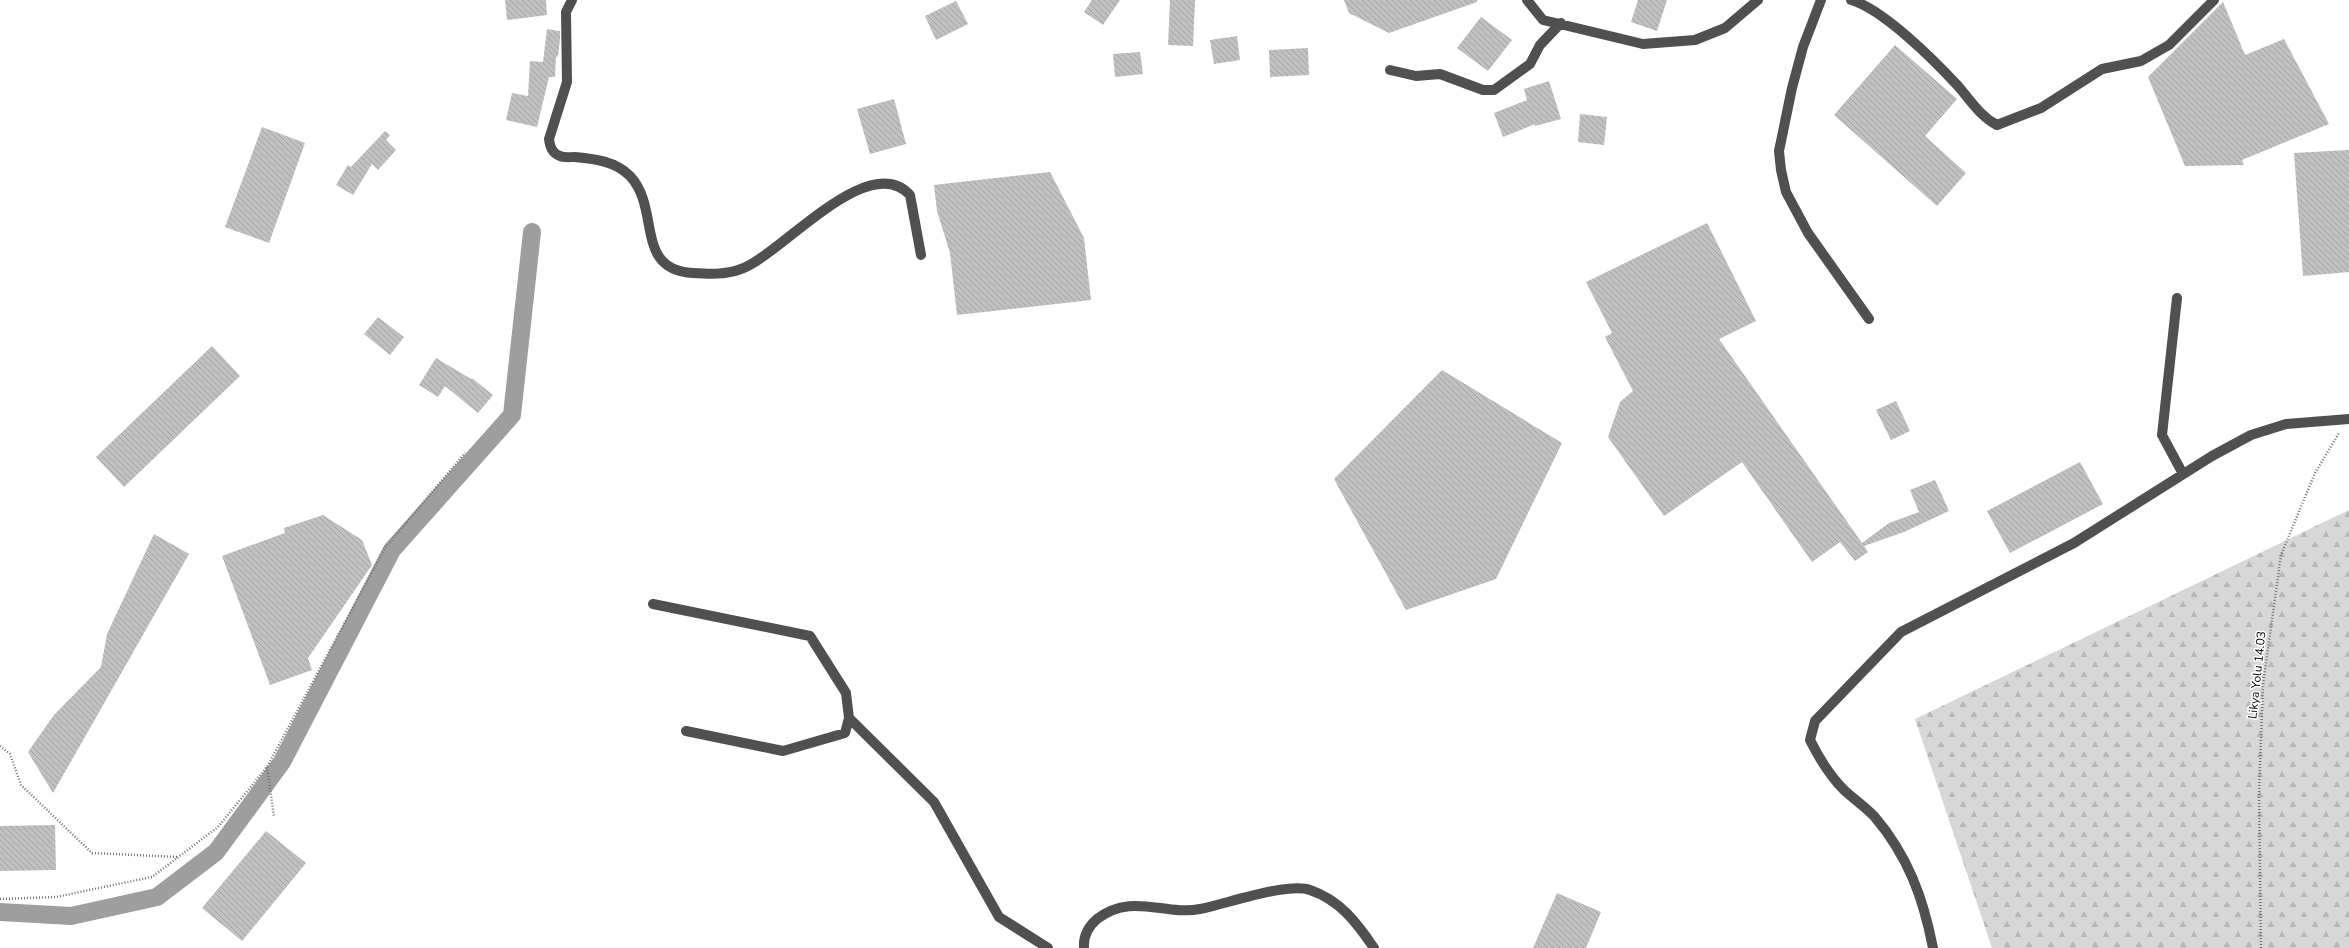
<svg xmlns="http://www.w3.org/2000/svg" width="2349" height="948" viewBox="0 0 2349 948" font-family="'Nunito Sans',sans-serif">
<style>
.forest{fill:url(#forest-firs)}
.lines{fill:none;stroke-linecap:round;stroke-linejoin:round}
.canal{stroke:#9e9e9e;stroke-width:18}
.building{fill:url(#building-back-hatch)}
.path{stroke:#727272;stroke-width:2.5;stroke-dasharray:1 2;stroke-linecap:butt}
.minor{stroke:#505050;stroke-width:10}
.labels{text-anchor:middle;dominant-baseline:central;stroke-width:3;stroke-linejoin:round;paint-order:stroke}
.street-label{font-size:12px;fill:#000;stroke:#fff}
</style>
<defs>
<pattern id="forest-firs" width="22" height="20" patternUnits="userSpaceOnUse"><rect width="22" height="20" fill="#d7d7d7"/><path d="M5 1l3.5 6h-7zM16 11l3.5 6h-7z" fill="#b7b7b7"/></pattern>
<pattern id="building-back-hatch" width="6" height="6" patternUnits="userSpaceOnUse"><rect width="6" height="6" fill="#c0c0c0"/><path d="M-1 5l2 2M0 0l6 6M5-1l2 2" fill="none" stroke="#a3a3a3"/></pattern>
</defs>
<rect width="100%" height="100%" fill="#fff"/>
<path class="forest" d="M2349,510V948H1992L1915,719Z"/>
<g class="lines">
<path class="canal" d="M0,912L71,916L157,897L216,852L282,762L392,550L512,415L532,232"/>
</g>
<path class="building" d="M505,0H546L547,15L507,20Z
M1092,0H1120L1103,25L1084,12Z
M1170,0H1195L1193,46L1168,45Z
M1344,0H1477V2L1389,33L1349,13Z
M1638,0H1667L1657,31L1631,22Z
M956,1L968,24L936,40L925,16Z
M2223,2L2245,55L2284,39L2329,124L2242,160L2244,165L2185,166L2148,77Z
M1481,17L1512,40L1488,71L1457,48Z
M547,29L560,31V39L558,57L556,56L555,77H549L537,127L506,120L512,93L528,96L530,61L543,62Z
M1237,36L1240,60L1214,64L1210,40Z
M1895,45L1957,99L1925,136L1966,173L1937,206L1834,115Z
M1308,48L1309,75L1270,77L1269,50Z
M1140,52L1143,74L1115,77L1113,54Z
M1549,81L1561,119L1535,126V124L1503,137L1494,113L1527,100L1524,89Z
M894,99L906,144L870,154L857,109Z
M1580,114L1607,117L1604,145L1578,142Z
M262,127L305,143L269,243L225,227Z
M385,131L390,135L386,140L396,150L378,170L372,164L353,195L336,185L348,165L351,167Z
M2349,150V272L2303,276L2294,153Z
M1050,172L1084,238L1091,300L957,315L950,253L937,211L934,185Z
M1707,223L1756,321L1719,339L1862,543L1889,523L1919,512L1910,490L1935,480L1949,511L1904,532L1864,546L1868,552L1855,561L1840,542L1812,562L1742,462L1664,516L1608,437L1620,402L1633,391L1605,337L1612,333L1586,282Z
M378,317L404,337L390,355L364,334Z
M212,346L240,376L124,487L96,457Z
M436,358L471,379L472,378L493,395L478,413L445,386L438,397L419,385Z
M1442,370L1562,443L1496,579L1406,610L1334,479Z
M1896,401L1910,431L1891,440L1876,410Z
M2080,462L2103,504L2010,553L1987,511Z
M323,515L362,540L372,565L308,658L312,670L270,685L222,556L285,533L284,528Z
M154,534L189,554L53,793L28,752L54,715L101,667L107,634Z
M55,825L56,870L0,871V826Z
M266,831L306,863L242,941L202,908Z
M1557,893L1601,912L1586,948H1533Z"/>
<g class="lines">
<path class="path" d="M0,746L10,754L21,785L92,853L178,857
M267,767L274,817
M0,899L56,897L152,877L218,827L267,767L385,548L465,453
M2261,948L2259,793L2263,685L2281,555L2315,473L2339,433"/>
<path class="minor" d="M572,0L566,12L567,82L549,139C550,147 552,153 560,156C564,158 570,157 575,157C595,159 615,161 630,176C661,209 634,270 693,273C709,274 725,275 741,269C781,255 868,149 910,195L921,255
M1527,0L1543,20L1643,44L1695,40L1725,28L1758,0
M1821,0L1803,47L1792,88L1779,151L1781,170L1786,192L1808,233L1869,319
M1851,0C1883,9 1935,61 1958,86C1971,101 1980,116 1997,125L2041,108L2102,69L2141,61L2169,45L2214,0
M1390,70L1416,76L1440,74L1483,90H1494L1530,64L1540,45L1561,23
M2177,298L2162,435L2183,474
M653,604L810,636L846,693L849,718L845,733L783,751L686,731
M849,718L934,802L999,917L1048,948
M1084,948C1083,936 1089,926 1097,919C1132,892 1164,916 1200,909C1226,904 1287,882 1310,890C1340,900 1357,923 1374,948
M1933,948C1923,897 1908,856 1874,816C1865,807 1854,799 1844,790C1830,776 1819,758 1810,740L1815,721L1901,632L2074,543L2212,456L2251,435L2286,424L2349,419"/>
</g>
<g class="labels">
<g class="street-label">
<text transform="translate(2257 675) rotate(-84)">Likya Yolu 14.03</text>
</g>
</g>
</svg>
